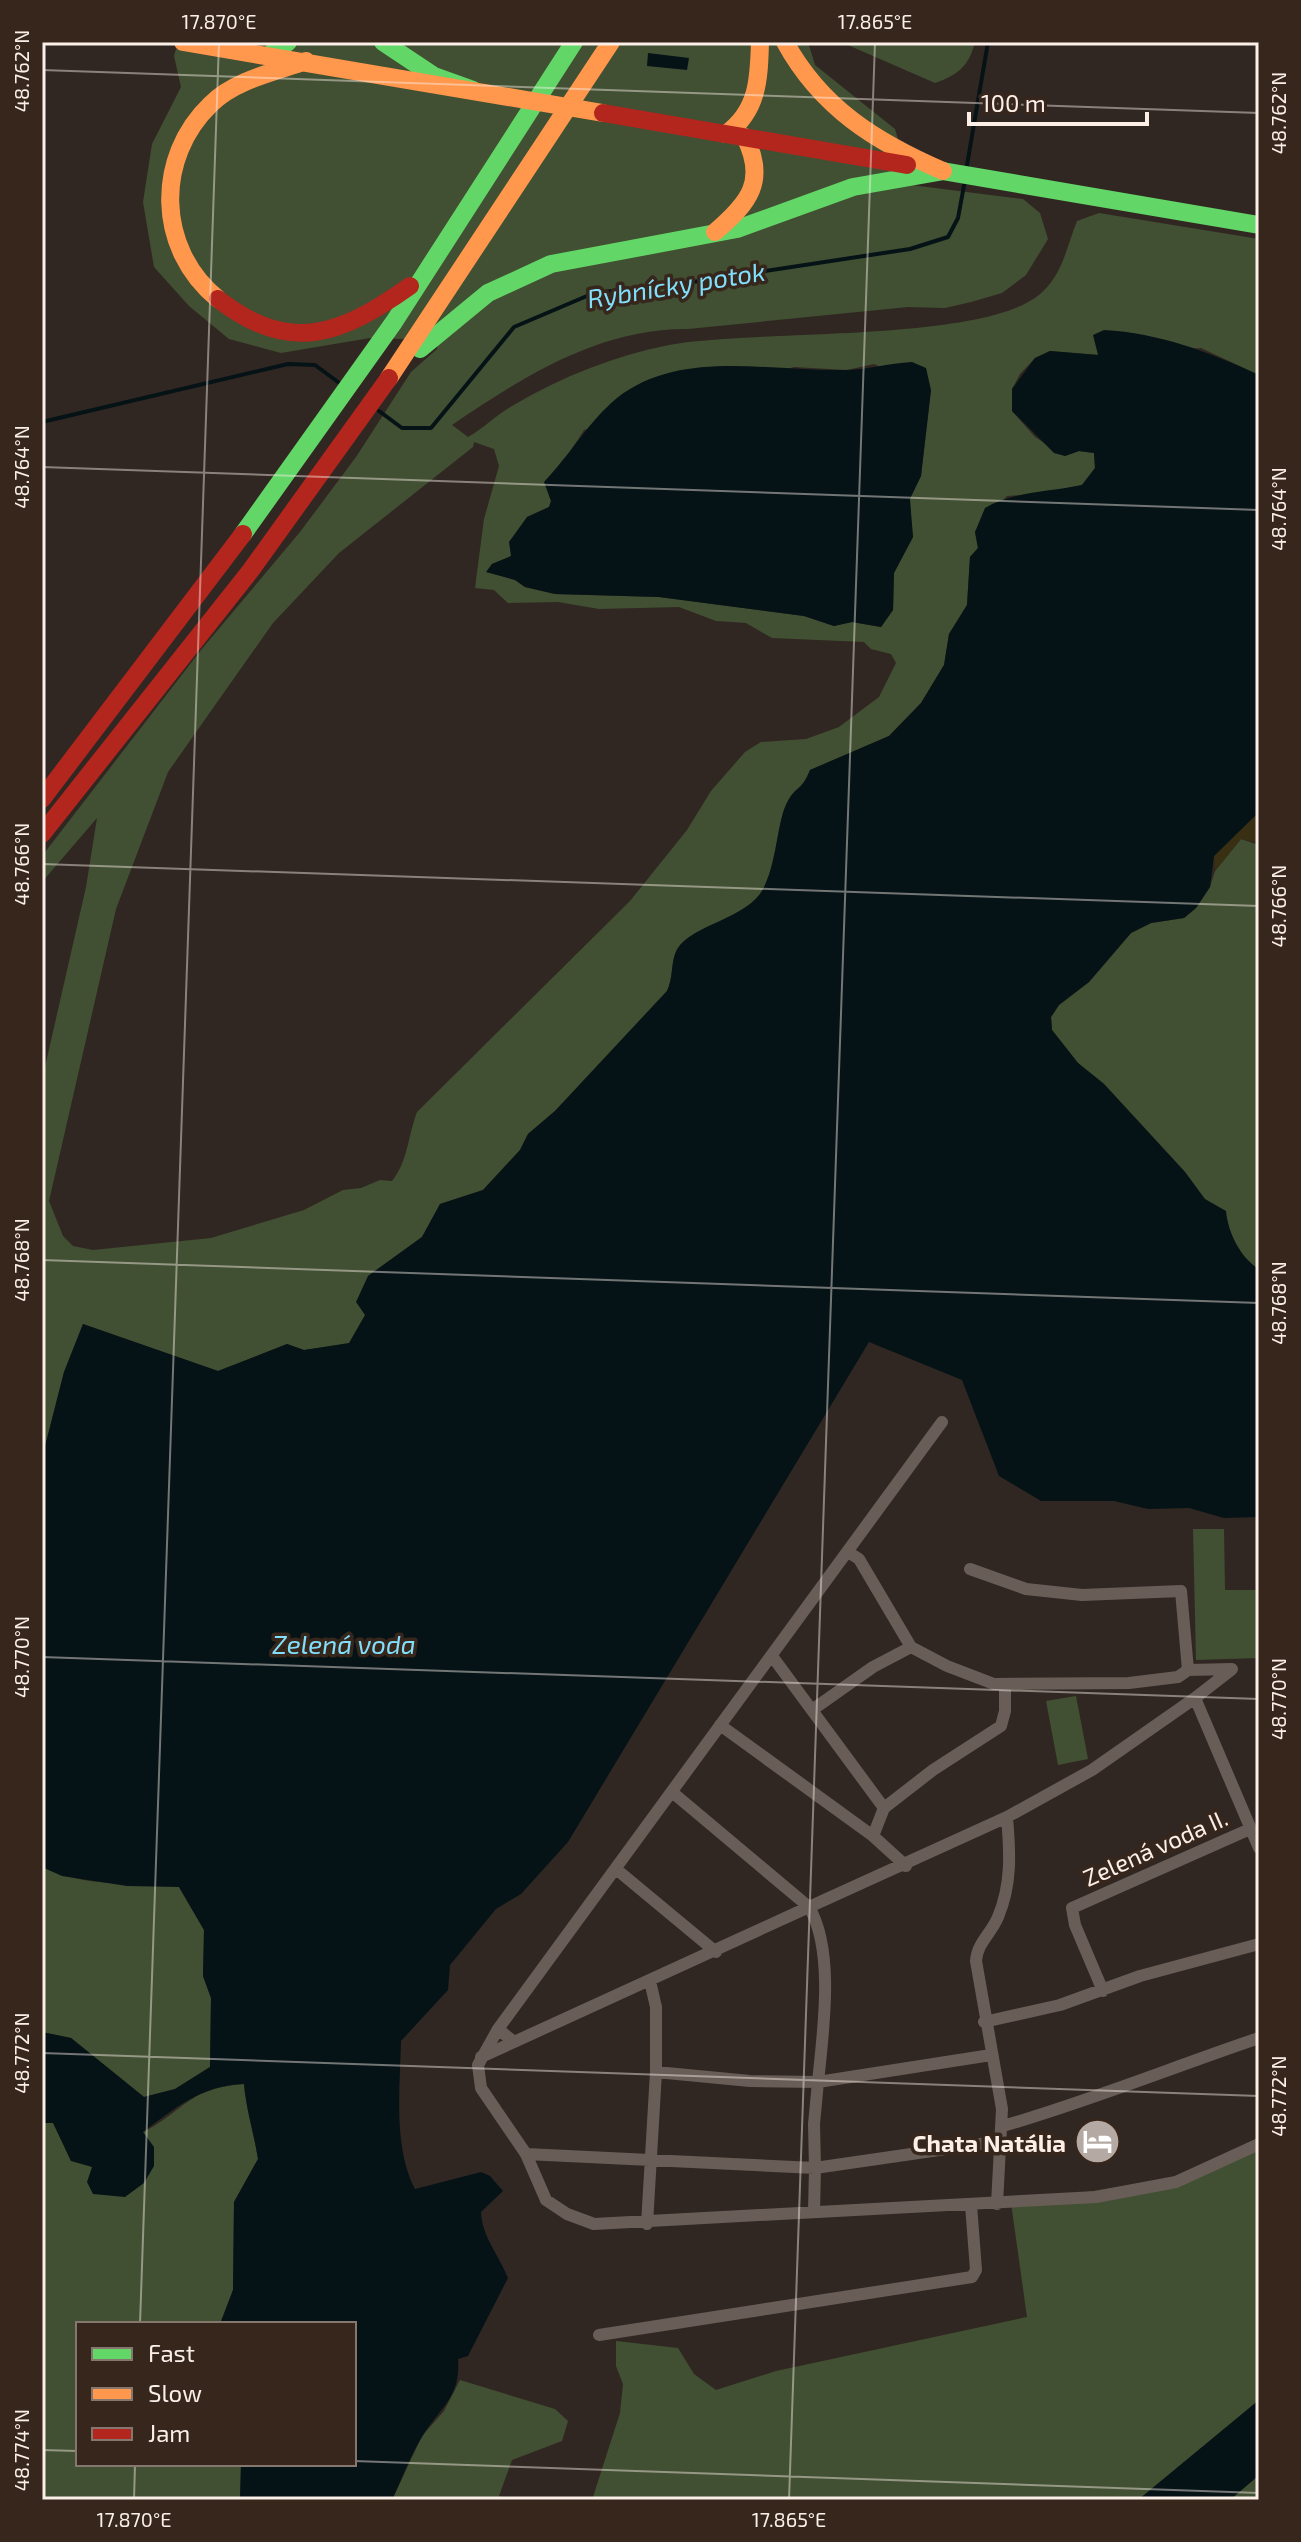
<svg xmlns="http://www.w3.org/2000/svg" width="1301" height="2542" viewBox="0 0 1301 2542" font-family="'Exo 2',sans-serif">
<style>
.green{fill:#415032;fill-rule:evenodd}
.sand{fill:#393013}
.water{fill:#051317}
.lines{fill:none;stroke-linecap:round;stroke-linejoin:round}
.stream{stroke:#051317;stroke-width:4}
.street{stroke:#695d57;stroke-width:12}
.fast{stroke:#63d668;stroke-width:18}
.slow{stroke:#ff974d;stroke-width:18}
.jam{stroke:#b3261e;stroke-width:18}
.ticks{fill:none;stroke:#fbefe8;stroke-width:2;stroke-opacity:0.45}
.labels{text-anchor:middle;dominant-baseline:central;stroke-width:7;stroke-linejoin:round;paint-order:stroke}
.street-label{font-size:24px;fill:#fbefe8;stroke:#37261c}
.poi-label{font-size:24px;font-weight:bold;fill:#fbefe8;stroke:#37261c;text-anchor:end}
.water-label{font-size:26px;font-style:italic;fill:#81dffb;stroke:#37261c}
.neatline{fill:none;stroke:#fbefe8;stroke-width:3}
.ticks-label{font-size:20px;text-anchor:middle;fill:#fbefe8}
</style>
<rect width="100%" height="100%" fill="#312722"/>
<path class="green" d="M178,42H808L815,65L895,129L911,185L1023,199L1040,213L1048,239L1026,275L1002,293L971,302L945,308L908,307L688,329C599,328 523,377 452,425L468,437C484,428 496,415 512,406C561,377 614,356 669,345C756,329 979,343 1039,295C1063,275 1066,248 1077,221L1099,213L1259,239V375L1201,348L1099,355L1050,351L1035,358L1020,374L1012,389V411L1035,437L1065,456L1079,451L1094,453L1095,468L1082,485L1041,494L1007,496L975,532L978,548L970,557L967,605L949,634L944,665L921,703L889,736L810,770C802,790 797,786 789,799C776,819 778,868 760,894C740,921 684,927 675,954C671,966 673,978 667,991L555,1111L528,1134L520,1150L483,1190L440,1204L422,1237L368,1276L366,1315L349,1344L304,1350L287,1344L218,1371L83,1324L64,1372L42,1458V1080L86,887L97,818L42,882V856L201,650L300,532L356,457L411,372L437,349L438,340L370,338L281,353L229,339L189,306L154,267L143,202L152,144L181,87L174,56ZM874,364L931,390L921,476L909,499L913,537L894,573L893,610L881,627L852,622L834,626L804,616L659,597L555,594L525,587L515,580L487,572L492,564L512,556L527,517L549,507L551,501L545,482L565,460L584,430L794,367L847,370ZM474,442L494,449L499,466L484,519L475,588L494,590L508,603L558,602L599,609L679,607L716,621L746,623L772,638L864,642L871,649L891,654L896,663L879,697L839,727L806,739L761,742L745,752L711,791L687,830L630,901L417,1112C408,1136 408,1161 392,1181L380,1180L361,1188L343,1190L304,1210L211,1238L93,1250L73,1246L63,1236L49,1201L116,909L168,772L273,623L339,553L473,447Z
M841,42H975C969,66 958,75 935,83Z
M1241,839L1259,845V1269C1240,1258 1228,1232 1225,1211L1205,1200L1185,1172L1104,1084L1078,1063L1052,1030L1051,1017L1059,1005L1089,982L1131,933L1151,923L1184,918L1196,908L1210,887L1215,871Z
M1193,1529H1224L1225,1590H1259V1658L1196,1660Z
M1076,1696L1088,1759L1058,1765L1046,1701Z
M42,1867C90,1889 130,1881 179,1887L204,1930L203,1976L211,1998L210,2067L175,2089L144,2097L71,2038L42,2032Z
M244,2084C246,2109 254,2133 258,2159L234,2202L233,2290L220,2324H78V2464H241L240,2500H42V2123L53,2122L71,2161C94,2152 118,2144 140,2134C184,2112 187,2088 244,2084Z
M1259,2139V2400L1138,2500H592L620,2413L623,2384L616,2366V2341L678,2348L694,2374L716,2390L776,2371L1027,2317L1010,2196L1074,2194L1178,2177Z
M460,2380L555,2409L568,2421L562,2441L512,2460L499,2496L507,2500H392L422,2436L444,2411Z
M1259,2475V2500H1230Z"/>
<path class="sand" d="M1259,812V843L1241,839L1215,871L1214,856Z"/>
<path class="water" d="M648,53L689,58L687,70L647,66Z
M1104,330C1159,333 1209,352 1259,375V812L1214,856L1210,887L1196,908L1184,918L1151,923L1131,933L1089,982L1059,1005L1051,1017L1052,1030L1078,1063L1104,1084L1185,1172L1205,1199L1226,1211C1228,1232 1240,1258 1259,1269V1517L1224,1518L1189,1508L1148,1509L1114,1501H1041L999,1476L962,1380L869,1342L568,1842L521,1894L496,1909L450,1965L448,1990L401,2041C400,2088 393,2147 415,2189L481,2172L490,2176L503,2191L481,2212C482,2237 498,2253 508,2278L468,2356L458,2359C461,2398 440,2407 422,2437C410,2456 402,2479 392,2500H240L241,2464H354V2324H220L233,2290L234,2202L258,2159C254,2133 246,2109 244,2084C200,2086 177,2107 143,2132L154,2147V2166L144,2183L125,2197L93,2194L87,2182L92,2167L71,2161L53,2123H42V2032L71,2038L144,2097L175,2089L210,2067L211,1998L203,1976L204,1930L179,1887L127,1886L62,1876L42,1867V1458L64,1372L83,1324L218,1371L287,1344L304,1350L349,1343L365,1315L356,1302L368,1276L422,1237L440,1204L483,1190L520,1150L528,1134L555,1111L667,991C673,978 671,966 675,954C684,927 740,921 760,894C778,868 776,819 789,799C797,786 802,790 810,770L889,736L921,703L944,665L949,634L967,605L970,557L978,548L975,532L985,508C1014,491 1049,492 1082,485L1095,468L1094,453L1079,451L1065,456L1054,453L1012,411V389L1035,358L1050,351L1098,355L1093,335Z
M912,362L926,368L931,390L921,476L910,499L913,537L894,573L893,610L881,627L852,622L834,626L804,616L659,597L555,594L525,587L515,580L486,572L492,564L511,556L509,542L527,517L549,507L551,501L544,482C570,455 588,422 617,398C680,348 771,372 845,370C865,370 889,363 912,362Z
M1259,2400V2475L1230,2500H1138Z"/>
<g class="lines">
<path class="stream" d="M966,171L988,42
M379,411L402,428H431L514,327L594,293L686,283L910,249L948,237L958,218L965,180
M42,422L288,364L315,365L342,385"/>
<path class="street" d="M942,1422L498,2029L478,2065L481,2088L526,2154L546,2200L567,2214L594,2224L1096,2197L1176,2182L1259,2144
M848,1552L859,1559L911,1647L947,1666L994,1684L1129,1683L1178,1677L1188,1670L1232,1669
M970,1569L1026,1589L1082,1595L1181,1591L1188,1670
M772,1656L884,1808L873,1836
M1231,1670L1195,1698L1259,1848
M812,1710L873,1667L911,1647
M720,1725L873,1836L906,1866
M672,1792L809,1907L1007,1817L1092,1770L1195,1698
M884,1808L933,1770L1001,1726L1005,1711V1686
M616,1869L716,1952
M1103,1991L1075,1925L1072,1908L1250,1829
M984,2022L1060,2005L1140,1976L1259,1944
M498,2029L514,2042L809,1907C835,1951 823,2032 818,2082L750,2081L656,2072V2007L650,1981
M991,2055L818,2082L814,2124L815,2168L1001,2141
M481,2057L514,2042
M1003,2126C1090,2101 1173,2067 1259,2038
M526,2154L815,2168L814,2212
M997,2204L1002,2109L976,1961C977,1943 991,1934 998,1917C1012,1884 1010,1852 1007,1817
M647,2224L656,2072
M599,2335L972,2277L976,2270L971,2205"/>
<path class="fast" d="M383,42L434,76L473,90
M269,55L288,42
M907,165L1259,225
M420,349L488,293L551,264L737,229L853,187L944,171
M243,534L394,322L574,42"/>
<path class="slow" d="M183,42L603,113
M785,42C821,108 876,142 943,171
M726,134C758,111 759,79 760,42
M715,232C749,203 767,181 745,137
M218,299C156,249 155,157 211,104C235,80 275,72 306,61
M389,378L611,42"/>
<path class="jam" d="M603,113L907,165
M218,299C291,356 342,334 410,286
M42,799L243,534
M42,834L251,570L389,378"/>
</g>
<path class="ticks" d="M42,70L1259,113M42,467L1259,510M42,864L1259,906M42,1260L1259,1303M42,1657L1259,1699M42,2053L1259,2096M140,2324L219,42M42,2450L78,2451M354,2461L1259,2493M134,2500L135,2464M789,2500L875,42"/>
<defs>
<symbol id="hotel-disc" viewBox="-11 -11 22 22"><circle r="9.5" fill="#b4a9a3" stroke="#37261c"/><path d="M-6-4.5h1.5V1H6V5H4.5V3h-9V5H-6ZM-4 0a1.8 1.8 0 1 1 3.6 0ZM.5 0V-2.5h3Q6-2.5 6 0Z" fill="#fff"/></symbol>
</defs>
<g fill-rule="evenodd">
<use href="#hotel-disc" x="1072" y="2116" width="51" height="51"/>
</g>
<g class="labels">
<g class="street-label">
<text transform="translate(1155 1847) rotate(-24)">Zelená voda II.</text>
</g>
<g class="poi-label">
<text x="1066" y="2142">Chata Natália</text>
</g>
<g class="water-label">
<text transform="translate(676 284) rotate(-9)">Rybnícky potok</text>
<text x="344" y="1643">Zelená voda</text>
</g>
</g>
<rect width="1301" height="2542" fill="none" stroke="#37261c" stroke-width="88"/>
<rect x="76" y="2322" width="280" height="144" fill="#37261c" stroke="#85766e" stroke-width="2"/>
<rect x="92" y="2348" width="40" height="12" fill="#63d668" stroke="#85766e" stroke-width="2"/>
<text x="148" y="2362" font-size="24" fill="#fbefe8">Fast</text>
<rect x="92" y="2388" width="40" height="12" fill="#ff974d" stroke="#85766e" stroke-width="2"/>
<text x="148" y="2402" font-size="24" fill="#fbefe8">Slow</text>
<rect x="92" y="2428" width="40" height="12" fill="#b3261e" stroke="#85766e" stroke-width="2"/>
<text x="148" y="2442" font-size="24" fill="#fbefe8">Jam</text>
<path d="M969 112v12h178v-12" fill="none" stroke="#fbefe8" stroke-width="4"/>
<text x="981" y="112" font-size="24" fill="#fbefe8" stroke="#37261c" stroke-width="6" paint-order="stroke">100 m</text>
<rect x="44" y="44" width="1213" height="2454" class="neatline"/>
<g class="ticks-label">
<text x="219" y="29">17.870°E</text>
<text x="875" y="29">17.865°E</text>
<text transform="translate(22 71) rotate(-90)" y="7">48.762°N</text>
<text transform="translate(1279 113) rotate(-90)" y="7">48.762°N</text>
<text transform="translate(22 467) rotate(-90)" y="7">48.764°N</text>
<text transform="translate(1279 509) rotate(-90)" y="7">48.764°N</text>
<text transform="translate(22 864) rotate(-90)" y="7">48.766°N</text>
<text transform="translate(1279 906) rotate(-90)" y="7">48.766°N</text>
<text transform="translate(22 1260) rotate(-90)" y="7">48.768°N</text>
<text transform="translate(1279 1303) rotate(-90)" y="7">48.768°N</text>
<text transform="translate(22 1657) rotate(-90)" y="7">48.770°N</text>
<text transform="translate(1279 1699) rotate(-90)" y="7">48.770°N</text>
<text transform="translate(22 2053) rotate(-90)" y="7">48.772°N</text>
<text transform="translate(1279 2096) rotate(-90)" y="7">48.772°N</text>
<text transform="translate(22 2450) rotate(-90)" y="7">48.774°N</text>
<text x="134" y="2527">17.870°E</text>
<text x="789" y="2527">17.865°E</text>
</g>
</svg>
